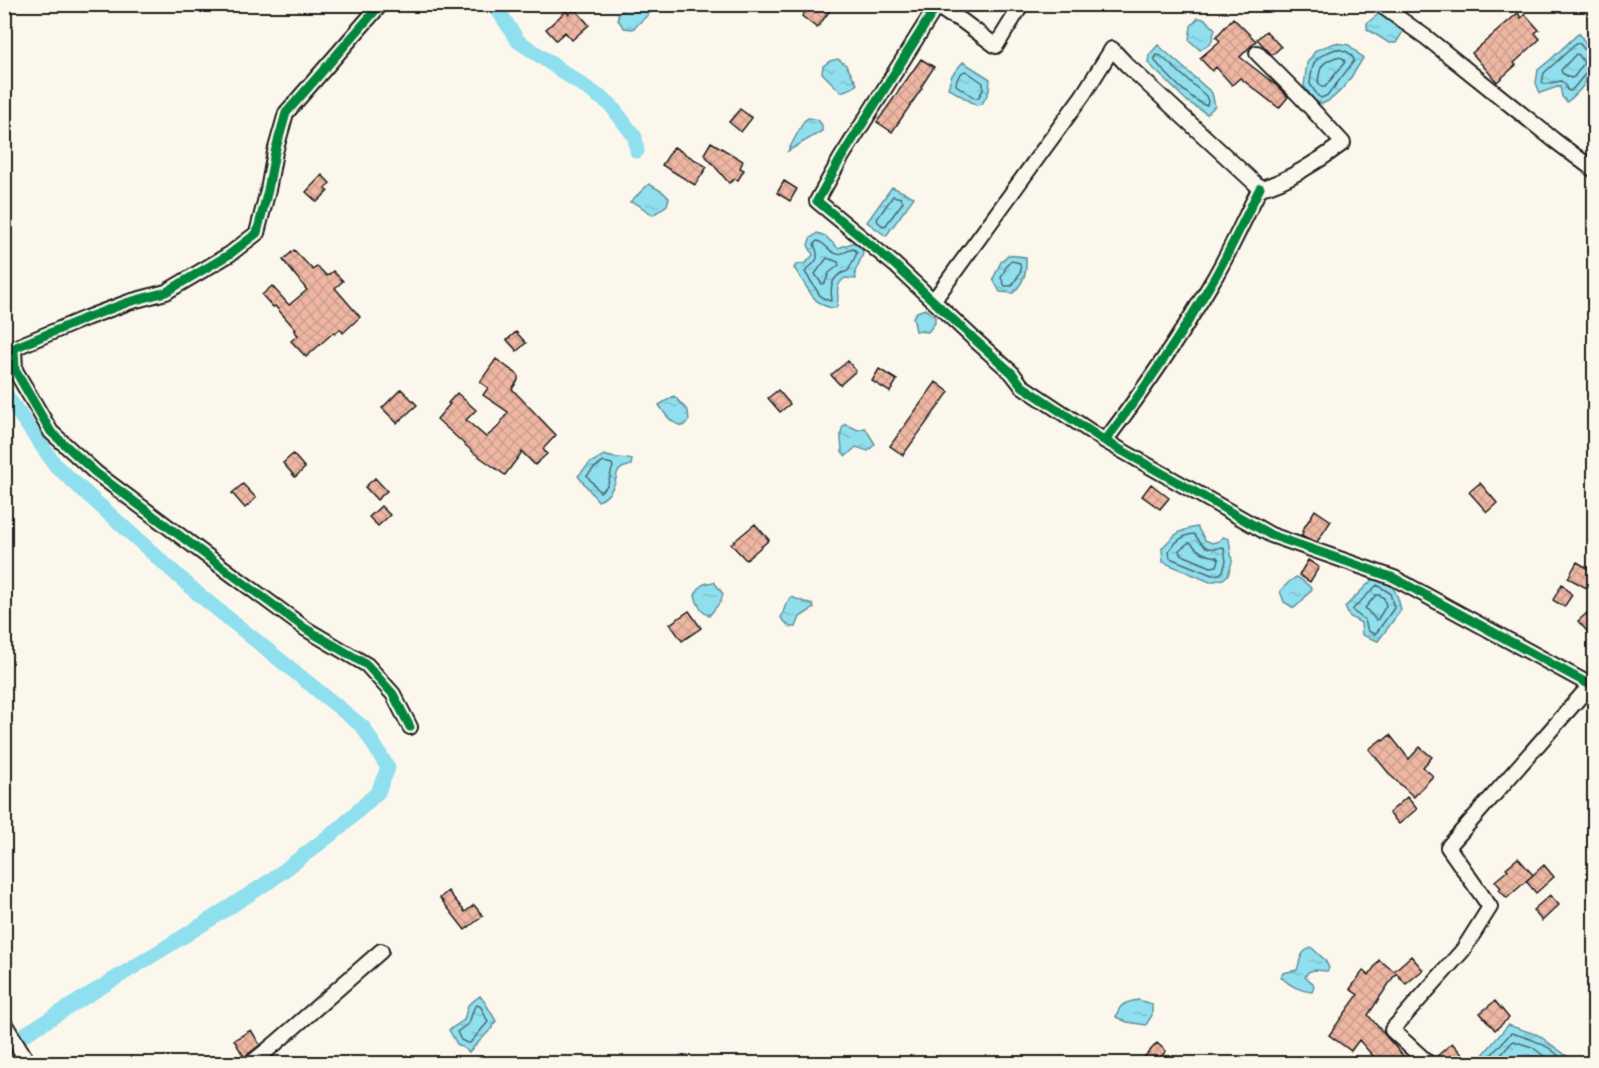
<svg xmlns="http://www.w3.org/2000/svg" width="1599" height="1068" viewBox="0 0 1599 1068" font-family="Pangolin,sans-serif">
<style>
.water{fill:url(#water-ripples);stroke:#62919a;stroke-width:1.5}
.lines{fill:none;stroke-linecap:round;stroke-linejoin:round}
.shore{stroke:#4a6a70;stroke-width:1.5}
.canal{stroke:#90dfee;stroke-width:15}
.building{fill:url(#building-cross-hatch);stroke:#1c1c1c;stroke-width:1.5}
.street-casing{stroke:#1c1c1c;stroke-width:18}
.street{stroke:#fbf7ec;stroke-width:14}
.cycleway-casing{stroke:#fbf7ec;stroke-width:13}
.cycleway{stroke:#00873e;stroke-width:9}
</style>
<defs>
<pattern id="water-ripples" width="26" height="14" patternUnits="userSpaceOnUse" patternTransform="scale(1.5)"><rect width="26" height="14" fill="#90dfee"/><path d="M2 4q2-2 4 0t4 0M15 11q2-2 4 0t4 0" fill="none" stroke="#7cbfcc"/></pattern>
<pattern id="building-cross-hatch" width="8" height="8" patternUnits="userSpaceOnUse" patternTransform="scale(1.5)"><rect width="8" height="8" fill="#eeb7a3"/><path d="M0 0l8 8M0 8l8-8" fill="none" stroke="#cc9d8c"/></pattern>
</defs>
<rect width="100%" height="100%" fill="#fbf7ec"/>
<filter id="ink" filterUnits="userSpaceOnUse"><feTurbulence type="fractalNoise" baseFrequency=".0167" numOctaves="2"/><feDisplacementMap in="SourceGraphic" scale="12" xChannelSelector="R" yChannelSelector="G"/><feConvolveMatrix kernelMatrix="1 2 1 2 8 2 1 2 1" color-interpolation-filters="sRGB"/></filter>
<g filter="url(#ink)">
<path class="water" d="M631,4H656V5L654,9L633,29L624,28L618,20V14Z
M1381,10L1404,30L1396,43H1389L1367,29V23L1376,16Z
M1198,18L1205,19L1215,29L1211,43L1200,50L1189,40L1191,26Z
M1579,33C1599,61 1594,80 1567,102L1562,97L1560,86L1540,93L1536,83L1538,70L1550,60Z
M1335,43L1349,45L1363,58C1353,75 1340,97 1322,104L1314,101L1304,86L1307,63L1316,50Z
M1158,45L1212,93L1215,106L1207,114L1188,102L1148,63L1149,55Z
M838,59L846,65L857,84L852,88L841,92L822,73L823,66L830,61Z
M963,62L990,79L989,91L982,104L976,105L948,88L952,75Z
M808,118L818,120L822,125V131L788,151L804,121Z
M649,184L663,192L669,198L667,205L653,215L637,204L630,202Z
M892,187L914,197L886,236L867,222Z
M817,233L825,236L838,248L855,242L861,247L863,254L855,272L856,279L845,278C831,288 842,296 836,308C812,308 807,284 794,268L796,265L806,263L813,255L808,245L810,239Z
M1008,255L1026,257C1027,273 1024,282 1013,293L1000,292L993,279L1001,262Z
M925,309L935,317V323L928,332L916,331L913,317L917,312Z
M674,396L688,411L689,420L683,426C671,424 665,414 659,405Z
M845,424L858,430L865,428L875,444L868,451L856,447L846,456L842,452C842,441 838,432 845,424Z
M604,455C613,459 622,457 632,460L631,465L622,468L617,473C616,484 609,498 598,501L578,476L590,463Z
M1197,527L1205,540L1212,543L1219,541L1223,537L1229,539L1232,562L1228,575L1223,579L1210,582L1163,562L1162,548C1175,534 1179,530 1197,527Z
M1296,577C1302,579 1307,584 1312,589L1301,602L1294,608L1284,602L1280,591L1289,582Z
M1373,579C1392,577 1398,595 1401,610L1378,641L1362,635L1361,623L1349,616L1345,607Z
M714,582L723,594L721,601L709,616C701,612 697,604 695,595C701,584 702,584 714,582Z
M791,597L813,605L814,608L800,617L796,627H790L781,618L786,604Z
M1312,948L1325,960L1329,968L1327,971L1314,970L1308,972L1305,977L1313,983L1314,987L1312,992C1299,991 1290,986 1281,977L1283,973L1297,970C1301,960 1299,951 1312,948Z
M480,996L486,1004L496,1021L492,1028L469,1052L457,1044L449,1030L464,1020L468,1005Z
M1138,1000L1152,1004V1015L1146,1025L1127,1022L1116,1017C1120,1003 1124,1003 1138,1000Z
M1508,1025L1538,1035L1571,1059L1568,1064L1476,1063Z"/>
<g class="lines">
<path class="shore" d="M1336,49C1344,50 1352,52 1354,61L1328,95L1321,98L1318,96L1310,84C1312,61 1314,57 1336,49Z
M1576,54L1579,55L1584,63L1574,77L1571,78L1562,73L1561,70Z
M1157,55L1161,56L1206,96L1208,102L1207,105H1204C1185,94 1170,78 1155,61V58Z
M1594,56L1589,55L1580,44L1577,43L1544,73L1542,82L1545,84L1561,81L1565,84L1567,90L1570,91C1579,85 1584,70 1594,69
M1336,57L1343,58L1345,62L1325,87H1322L1318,82C1320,66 1321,63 1336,57Z
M966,71L983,83V90L978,98H975L956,85C956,79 960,72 966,71Z
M893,196L901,198L903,202L886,225L883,226L878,222L877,219Z
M817,241C825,242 830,254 838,254C842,254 849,250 853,249L855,250L857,253L848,271C834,274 829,285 832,299L830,301L821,297L805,272C814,261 822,262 814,244Z
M827,258L838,262L839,265L829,273L825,283L822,284L815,274Z
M1011,261L1020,263L1021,271L1012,286H1005L1001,278L1007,265Z
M604,462L612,464L613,467C608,477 612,485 600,492L587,476L594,468Z
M1194,534C1203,545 1206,552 1222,547L1224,548L1226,561L1223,571L1220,574L1212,575L1170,558L1169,551C1175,542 1183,535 1194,534Z
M1188,543H1191C1198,552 1206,556 1217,557L1219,560L1217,566L1211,567L1180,554L1179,550Z
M1377,585L1390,593L1394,608L1377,632L1375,634L1368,631L1365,620L1354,612L1353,609Z
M1376,595H1379L1384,598L1386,606L1378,619L1376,620L1365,608Z
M477,1005L481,1007L488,1022L470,1043H467L461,1040L457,1032L469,1023L474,1008Z
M1483,1064L1511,1033C1527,1037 1557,1047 1564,1064
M1493,1064L1513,1041L1532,1047L1555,1064"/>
<path class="canal" d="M494,4L518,41L610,104L635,137L637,151
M4,392L56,466L197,593L363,727L388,768L378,792L341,827L270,881L189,933L4,1047"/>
</g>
<path class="building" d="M811,4H825L831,9L817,28L802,16Z
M575,9L589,25L572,40L565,32L556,40L546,29L566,11L569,14Z
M1518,13L1521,18L1525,14L1539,30L1535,33L1540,39L1514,63L1516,65L1497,82L1472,53Z
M1233,18L1256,41L1240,57L1276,85L1288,97L1279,108L1240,78L1232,85L1216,67L1212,71L1200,58L1220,41L1216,37Z
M1266,31L1281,47L1272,55L1257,39Z
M921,59L934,67L921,87L922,88L892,132L877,122Z
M740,109L752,118L741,132L729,122Z
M711,142L743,161L740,168L744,170L738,180L735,179L729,183L704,154Z
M674,147L707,167L695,185L662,165Z
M322,175L330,183L325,189L328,191L317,202L306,192Z
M784,181L797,189L790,201L777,193Z
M294,250L313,270L317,266L327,276L333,271L343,281L335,288L360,317L343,333L340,329L335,334L334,332L306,357L291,341L298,335L294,331L296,330L275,306L273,307L262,295L272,286L289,305L307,290L283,260Z
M516,332L526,343L517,351L507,340Z
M496,359L518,375V380L512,389L556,435L543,449L547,454L535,465L522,452L505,475L474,453L437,419L450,404L448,403L457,393L476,410L466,420L486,437L497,428L508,412L483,395L488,388L480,382Z
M848,361L856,371L840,385L831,375Z
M879,369L897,380L890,392L872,381Z
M936,382L949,392L903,455L890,446Z
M401,389L417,405L397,423L382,408Z
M778,390L790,404L780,412L768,398Z
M293,454L305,468L295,477L283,463Z
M375,478L387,491L377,500L365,487Z
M1480,483L1497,503L1487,512L1469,492Z
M243,484L256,498L245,508L232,493Z
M1151,484L1169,498L1160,509L1142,496Z
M381,506L390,515L378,526L369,517Z
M1315,510L1331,521L1317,542L1301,536L1303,532L1302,531Z
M755,524L769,540L746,560L731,544Z
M1308,560L1319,567L1310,582L1299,575Z
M1577,562L1594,572V592L1568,578Z
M1562,584L1572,595L1564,607L1553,600Z
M689,611L701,628L682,641L670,624Z
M1587,613L1594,621V639L1578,621Z
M1390,735L1409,759L1420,747L1432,757L1423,767L1433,776L1414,797L1391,776L1369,749L1382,739L1383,741Z
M1407,797L1417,809L1399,824L1389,813Z
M1518,858L1533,875L1507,898L1499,890L1501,888L1495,881L1508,870L1506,868Z
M1544,865L1554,877L1536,893L1526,881Z
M448,891L465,912L474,905L483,916L465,930L440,898Z
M1550,895L1559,905L1542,921L1533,910Z
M1411,956L1423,970L1406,984L1396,973L1368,1015L1410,1064H1380L1359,1040L1351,1051L1329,1035L1358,995L1350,989L1363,971L1369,975L1379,960L1394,971Z
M1495,1001L1509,1018L1495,1030L1480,1013Z
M251,1030L260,1045L244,1057L234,1040Z
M1157,1043L1166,1051L1155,1064H1138Z
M1452,1043L1465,1058L1459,1064H1442L1436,1057Z"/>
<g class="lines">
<defs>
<path id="street" d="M381,4L286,113L275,152L268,190L257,233L230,254L166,292L129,302L86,318L14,348L15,370L51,432L96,473L234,576L306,629L367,665L393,694L410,727
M934,4L950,15L961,20L996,46L1022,4
M1379,4L1427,38L1554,140L1594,170
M936,7L841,158L817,201L895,265L974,339L1012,373L1022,386L1105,441
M1257,53L1299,95L1343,143C1322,159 1285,183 1260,188
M1260,188C1244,219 1230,252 1212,282C1180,337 1143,391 1105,441L1271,535L1394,578L1594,687
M934,300L1083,95L1112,49L1127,65L1260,188
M4,1023L29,1064
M250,1064L276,1043L381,951
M1429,1064L1392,1030L1463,950L1490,907L1448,847L1586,690L1592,686"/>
</defs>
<use href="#street" class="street-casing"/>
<use href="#street" class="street"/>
<defs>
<path id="cycleway" d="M381,4L286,113L275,152L268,190L257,233L230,254L166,292L129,302L86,318L14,348L15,370L51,432L96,473L234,576L306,629L367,665L393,694L410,727
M936,7L841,158L817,201L895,265L974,339L1012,373L1022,386L1105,441
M1260,188C1244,219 1230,252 1212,282C1180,337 1143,391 1105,441L1271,535L1394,578L1594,687"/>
</defs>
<use href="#cycleway" class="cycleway-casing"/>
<use href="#cycleway" class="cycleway"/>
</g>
</g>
<rect width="1599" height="1068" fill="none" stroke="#fbf7ec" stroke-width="24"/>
<rect x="12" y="12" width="1575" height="1044" fill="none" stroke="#1c1c1c" stroke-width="2" filter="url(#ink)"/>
</svg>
